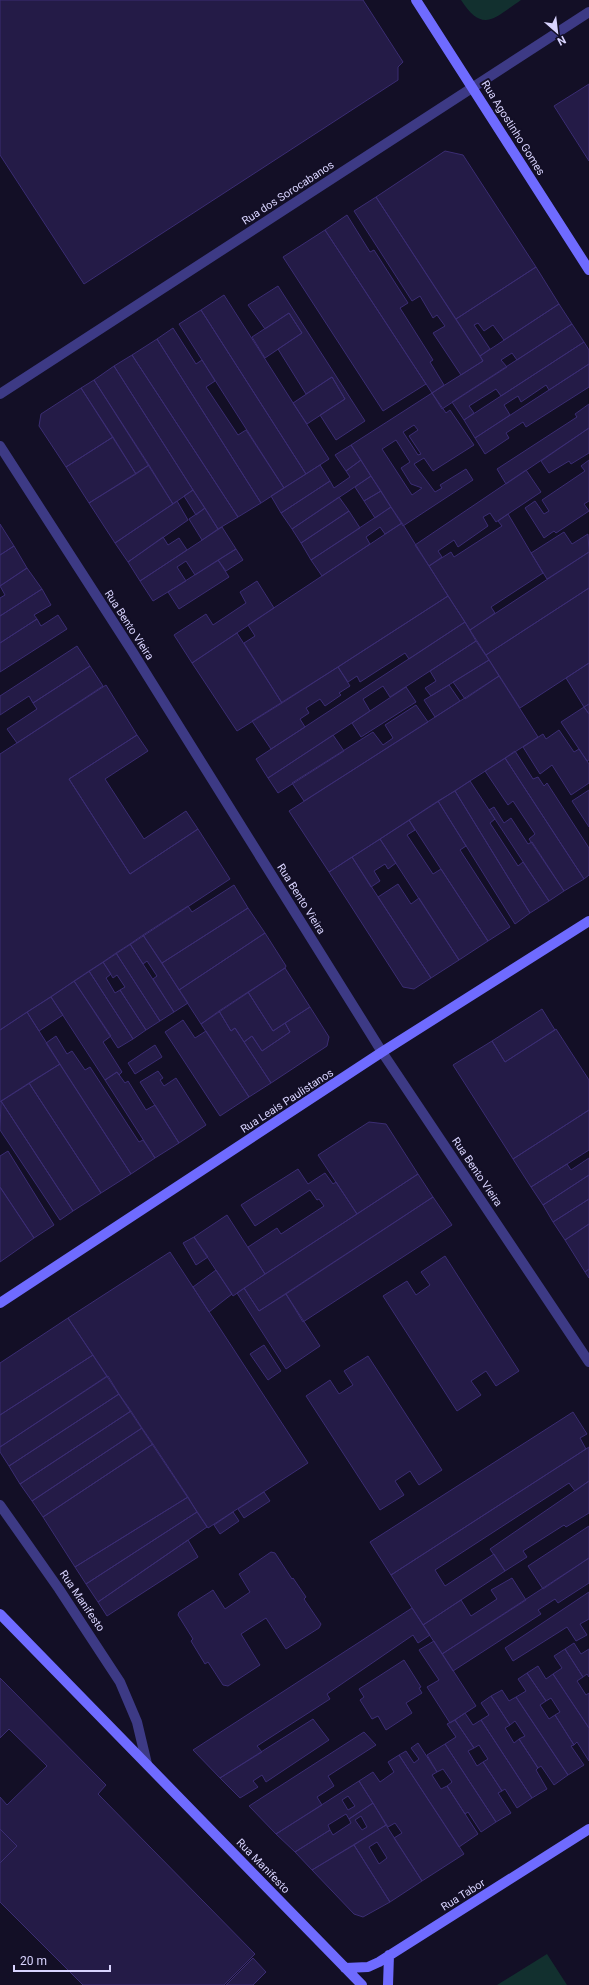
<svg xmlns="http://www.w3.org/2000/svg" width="589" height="1985" viewBox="0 0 589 1985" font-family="Roboto,sans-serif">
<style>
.green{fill:#12302f}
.building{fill:#241b47;stroke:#3b2d73;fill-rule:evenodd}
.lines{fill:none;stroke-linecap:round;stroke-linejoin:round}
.street{stroke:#3d3a85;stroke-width:10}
.secondary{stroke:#6f6bff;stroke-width:10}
.labels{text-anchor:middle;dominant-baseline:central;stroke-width:4;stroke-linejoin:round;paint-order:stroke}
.street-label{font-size:11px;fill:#d9d4ff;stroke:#130f26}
</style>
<rect width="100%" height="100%" fill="#130f26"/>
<path class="green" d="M461,0H521C494,18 483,34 461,0Z
M547,1954L567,1985H497Z"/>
<path class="building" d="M0,0H363L403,62L398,67V80L84,284L0,155Z
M589,84V161L554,106Z
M445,151L463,155L536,267L456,319L376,197Z
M376,197L483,361L461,375L433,333L445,326L437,315L433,318L420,296L412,301L354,211Z
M347,215L370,252L374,250L408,303L400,308L433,360L430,362L444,385L432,393L325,230Z
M325,230L426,384L383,411L283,257Z
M536,267L559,304L504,340L493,325L484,331L478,323L474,325L490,349L480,356L456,319Z
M278,286L365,421L336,440L320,415L345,399L332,377L306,394L278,349L302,333L289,313L265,329L248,305Z
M224,295L329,459L306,474L201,310Z
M559,304L572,324L517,360L512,353L501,360L507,367L442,409L432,393L483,361L480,356Z
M201,310L306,474L284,488L179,324Z
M289,313L302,333L265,358L252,337Z
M572,324L584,342L501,396L496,389L469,406L474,413L464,420L452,402Z
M173,328L196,364L202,360L215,381L206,387L238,435L246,430L284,488L261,503L157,339Z
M157,339L261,503L238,517L132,355Z
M584,342L589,350V364L549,390L546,385L521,402L518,396L504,405L510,415L475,438L464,420Z
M132,355L238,517L218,529L114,366Z
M589,364V387L526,427L523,422L506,433L509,438L485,454L475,438Z
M114,366L193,490L173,504L94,380Z
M332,377L345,399L307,424L293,403Z
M94,380L149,465L136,474L81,388Z
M81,388L113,437L66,467L39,426L41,414Z
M432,393L446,413L450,410L474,445L433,471L424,458L414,464L435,492L442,488L440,485L466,469L473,480L403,526L351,445ZM414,425L418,430L409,436L421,454L418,455L403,432ZM396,440L410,462L401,468L411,484L422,488L412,495L382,449Z
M589,404V428L506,484L497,469L577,417L575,414Z
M589,428V453L571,464L569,461L549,473L541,461Z
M113,437L136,474L89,503L66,467Z
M351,445L361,460L346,471L335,455Z
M361,460L371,476L292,529L281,513L330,481L334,488L350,477L346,471Z
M589,460V501L584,504L589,511L556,533L554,531L544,538L525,508L535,501L544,514L549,511L542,500L585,471L581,466Z
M149,465L173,504L115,543L89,503Z
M320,465L330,481L281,513L271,496Z
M526,470L541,492L496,522L490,513L483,517L488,526L458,547L454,540L438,551L442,557L429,566L415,545Z
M371,476L381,491L364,501L355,487Z
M193,490L205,508L196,515L184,496Z
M381,491L391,507L375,518L364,501Z
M339,497L349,511L301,543L292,529Z
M177,501L188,520L128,562L115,543Z
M391,507L402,523L385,534L380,527L366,537L370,544L322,576L311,560Z
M205,508L218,529L202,540L189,519Z
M349,511L360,528L311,560L301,543Z
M508,514L543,573L491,607L495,613L470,630L429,566L451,552L454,557L502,526L498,521Z
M402,523L448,596L282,703L244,643L255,636L248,625Z
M0,524L14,546L0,555Z
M222,527L236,549L195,575L186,561L177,567L186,581L153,601L140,581Z
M564,532L572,544L588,534L589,552L547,579L531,553Z
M163,537L168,545L179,538L187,550L140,581L128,562Z
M14,546L27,568L0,586V555Z
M236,549L243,560L226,571L218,560Z
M589,552V588L486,655L470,630Z
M218,560L229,577L179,609L168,592Z
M27,568L42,589L0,616V598L5,595L0,586Z
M257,581L274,608L192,663L174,635L206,614L213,625L246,603L240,592Z
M589,588V663L520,708L486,655Z
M42,589L51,605L34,615L37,619L0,643V616Z
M448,596L465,622L409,659L405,653L360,682L357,676L348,682L338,667Z
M58,615L67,629L0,672V643L37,619L41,626Z
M465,622L476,641L390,697L383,686L363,699L370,711L268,778L256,759Z
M237,633L282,703L237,731L192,663Z
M476,641L489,660L431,696L425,688L436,681L430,671Z
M77,646L90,666L33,703L29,696L0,715V696Z
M489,660L499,676L465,699L453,682Z
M589,663V704L584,707L566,678Z
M90,666L103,686L17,743L7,729L37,709L33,703Z
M338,667L350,686L339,693L341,695L325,706L320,699L306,708L309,713L300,719L305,727L271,749L252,721Z
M499,676L538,737L329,872L289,811Z
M106,685L137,735L69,779L130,874L198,829L230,879L0,1030V754Z
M449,685L460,701L435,717L424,700Z
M406,687L416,702L361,737L352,723Z
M589,704V714L584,707Z
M416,705L428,722L304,801L292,783L373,732L383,745L393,738L385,725Z
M584,707L589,714V760L587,761L561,722Z
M559,730L574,752L579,749L589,764V783L571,795L552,765L540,774L523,747L543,734L546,739Z
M137,735L148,751L105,779L144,839L186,811L198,829L130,874L69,779Z
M333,735L344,751L278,793L268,778Z
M515,751L533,779L538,777L544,786L547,783L589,848V875L584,879L505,758Z
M505,758L584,879L564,891L529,839L535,834L513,801L508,805L485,771Z
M470,781L495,819L490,823L518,866L523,862L549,901L530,913L455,791Z
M589,790V827L572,801Z
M455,791L530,913L515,924L438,801Z
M438,801L466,846L460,850L510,927L488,941L409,820Z
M494,807L504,823L511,818L528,844L532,842L564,891L549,901L489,810Z
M409,820L415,830L407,835L433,874L441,869L488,941L459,960L380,839Z
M380,839L396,863L388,869L385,864L374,871L380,881L371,887L352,857Z
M352,857L431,978L414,989L403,987L329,872Z
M398,884L411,904L419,898L459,960L431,978L378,897Z
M234,885L248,908L162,963L143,935L188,906L192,912Z
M248,908L265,933L179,990L162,963Z
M265,933L286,966L285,968L201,1024L179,990Z
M143,935L188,1003L174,1012L153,979L157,976L147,961L143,964L130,944Z
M130,944L174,1012L160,1021L116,953Z
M116,953L160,1021L146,1030L120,990L125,987L117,975L113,978L103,962Z
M103,962L111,974L106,978L115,993L120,990L146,1030L133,1039L89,971Z
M285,968L310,1007L273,1031L248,992Z
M89,971L133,1039L118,1048L74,981Z
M74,981L111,1036L103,1042L122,1072L119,1075L117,1072L105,1080L51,997Z
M248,992L273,1031L285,1023L290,1032L262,1051L252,1036L244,1042L235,1028L231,1031L219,1011Z
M51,997L63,1015L39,1031L27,1012Z
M310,1007L329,1037L327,1046L271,1083L244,1042L252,1036L262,1051L290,1032L285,1023Z
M542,1009L555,1030L505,1062L492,1041Z
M219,1011L231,1031L235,1028L271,1083L249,1097L201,1024Z
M27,1012L60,1064L0,1102V1030Z
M183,1020L195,1038L206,1031L249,1097L220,1116L165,1032Z
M556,1029L589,1080V1110L513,1159L453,1065L492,1041L505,1062Z
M56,1036L67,1054L72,1051L85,1070L90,1067L139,1142L143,1140L155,1158L131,1174L46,1043Z
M155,1045L162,1057L135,1074L128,1063Z
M60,1064L131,1174L101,1193L29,1083Z
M158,1071L163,1078L160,1080L164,1086L176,1078L206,1125L179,1143L140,1082Z
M117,1072L125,1083L128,1081L146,1110L155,1105L179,1143L155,1158L105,1080Z
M29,1083L101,1193L73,1211L1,1101Z
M1,1101L73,1211L60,1220L0,1130Z
M589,1110V1150L531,1187L513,1159Z
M369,1122L386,1124L418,1174L357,1214L318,1155Z
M8,1151L54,1225L34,1238L0,1187V1156Z
M589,1158V1175L543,1205L531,1187L567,1164L571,1170Z
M298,1169L308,1184L325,1173L333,1184L336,1182L357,1214L265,1274L248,1247L277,1228L281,1234L324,1206L319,1199L317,1200L310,1190L255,1226L241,1205Z
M418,1174L433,1197L259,1311L244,1288Z
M589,1175V1199L553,1222L543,1205Z
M0,1187L34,1238L0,1262Z
M433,1197L452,1225L303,1322L286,1294Z
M589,1199V1224L565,1240L553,1222Z
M227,1215L265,1274L233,1296L194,1237Z
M589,1224V1269L585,1272L565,1240Z
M194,1237L208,1257L196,1265L183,1243Z
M170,1252L308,1463L208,1528L68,1318Z
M445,1256L519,1371L496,1386L486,1371L471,1381L481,1395L457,1411L383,1296L407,1281L416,1295L430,1285L421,1272Z
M589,1269V1278L585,1272Z
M216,1270L232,1294L209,1312L193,1287Z
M244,1288L259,1311L286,1294L320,1346L286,1369L237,1293Z
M68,1318L93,1355L0,1415V1363Z
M264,1345L281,1371L268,1380L250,1354Z
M93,1355L107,1376L0,1447V1415Z
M368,1356L442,1470L419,1485L410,1471L395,1481L404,1495L380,1510L306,1396L330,1380L339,1394L353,1385L344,1371Z
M108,1376L119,1394L9,1466L0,1452V1447Z
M119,1394L131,1411L20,1484L9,1466Z
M131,1411L142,1428L32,1501L20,1484Z
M573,1412L587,1434L580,1438L586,1449L391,1575L370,1542Z
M142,1428L153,1444L43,1517L32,1501Z
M153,1444L188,1497L75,1567L43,1517Z
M589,1447V1481L575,1491L569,1483L435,1570L445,1586L494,1554L505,1571L423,1625L391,1575Z
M589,1481V1513L566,1527L564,1525L523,1551L527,1557L505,1571L490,1549Z
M264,1492L270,1501L244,1518L238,1509Z
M188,1497L197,1512L86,1584L75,1567Z
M197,1512L207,1527L98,1602L86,1584Z
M233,1512L239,1521L220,1534L214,1525Z
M589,1526V1558L543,1589L528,1566Z
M188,1540L198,1557L107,1616L98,1602Z
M271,1552L275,1553L292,1579L293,1578L306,1597L304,1599L321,1624L319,1628L286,1649L266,1618L241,1634L260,1665L228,1686L223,1685L208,1662L205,1664L191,1641L193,1639L178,1615L179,1612L213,1590L225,1609L250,1592L239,1574Z
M589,1558V1583L558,1603L555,1599L538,1610L541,1614L453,1671L442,1654Z
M512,1578L526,1600L442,1654L423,1625L461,1600L471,1616L497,1599L491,1590Z
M589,1592V1619L580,1624L587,1635L576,1641L567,1627L513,1661L505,1648Z
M412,1608L430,1635L418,1643L413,1635L327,1694L330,1699L257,1746L262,1752L220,1778L193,1750Z
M434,1641L476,1706L450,1723L427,1687L439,1680L419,1650Z
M574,1643L581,1654L589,1649V1677L587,1674L583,1677L565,1649Z
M565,1649L583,1677L577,1681L586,1695L589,1693V1728L553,1674L562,1668L554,1656Z
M404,1660L421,1687L419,1688L422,1693L406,1703L412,1713L386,1730L378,1716L372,1719L360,1700L364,1697L359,1689Z
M538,1666L546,1679L553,1674L589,1728V1761L577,1742L574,1745L555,1715L560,1712L551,1698L546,1701L527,1673Z
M527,1673L546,1701L540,1705L549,1719L555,1715L574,1745L571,1746L584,1765L568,1775L516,1697L526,1691L518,1679Z
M0,1678L106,1785L98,1794L255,1954L224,1985H83L0,1902V1863L17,1846L0,1829V1797L7,1805L47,1766L9,1729L0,1738Z
M502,1690L509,1701L516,1697L568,1775L554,1785L541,1766L538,1768L519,1739L525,1736L515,1721L510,1725L491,1696Z
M491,1696L510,1725L505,1728L514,1743L519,1739L538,1768L536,1770L547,1789L532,1798L481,1720L489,1715L481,1703Z
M465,1713L473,1725L481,1720L532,1798L517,1808L505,1789L502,1791L483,1762L488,1759L479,1745L474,1748L455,1720Z
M313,1719L329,1740L266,1782L262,1775L253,1781L258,1787L240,1798L220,1778Z
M455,1720L474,1748L468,1751L477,1766L483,1762L502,1791L498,1793L511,1813L496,1822L445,1744L456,1737L447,1724Z
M364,1732L376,1745L328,1776L334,1786L317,1797L322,1805L276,1834L249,1806Z
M418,1743L437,1772L432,1775L441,1789L447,1786L478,1834L459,1847L399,1755L406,1751L414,1763L419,1759L411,1748Z
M445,1744L496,1822L481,1832L468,1812L465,1814L447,1786L452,1782L443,1769L437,1772L427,1755Z
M399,1755L464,1854L422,1881L394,1838L402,1833L395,1823L388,1827L359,1781L373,1772L380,1782L394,1772L388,1762Z
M359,1781L373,1803L349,1819L346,1814L328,1825L330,1830L295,1852L276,1834ZM348,1796L355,1806L348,1810L342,1800Z
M373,1803L386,1825L312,1870L295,1852L330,1830L333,1835L351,1823L349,1819ZM361,1816L367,1827L362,1830L355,1820Z
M386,1825L422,1881L390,1902L354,1845ZM377,1842L387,1858L379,1864L369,1847Z
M0,1829L17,1846L0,1863Z
M354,1845L390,1902L363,1917L354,1914L312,1870Z
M253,1958L266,1972L253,1985H226Z"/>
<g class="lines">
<path class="street" d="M0,394L589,12
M0,446L132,651L382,1052L589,1362
M0,1505L59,1589L120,1682L137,1722L147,1764"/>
<path class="secondary" d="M416,0L589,270
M0,1303L382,1052L589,921
M0,1614L362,1985
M345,1968L368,1967L379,1962L589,1829
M388,1985L389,1955"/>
</g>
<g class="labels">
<g class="street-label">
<text transform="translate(513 128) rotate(58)">Rua Agostinho Gomes</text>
<text transform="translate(288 193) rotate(-33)">Rua dos Sorocabanos</text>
<text transform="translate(129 625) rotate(57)">Rua Bento Vieira</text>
<text transform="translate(301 899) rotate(58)">Rua Bento Vieira</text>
<text transform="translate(287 1101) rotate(-33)">Rua Leais Paulistanos</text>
<text transform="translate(477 1172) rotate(56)">Rua Bento Vieira</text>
<text transform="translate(82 1601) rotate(56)">Rua Manifesto</text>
<text transform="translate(263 1866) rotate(46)">Rua Manifesto</text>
<text transform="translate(463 1895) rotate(-32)">Rua Tabor</text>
</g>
</g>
<g transform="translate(557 32) rotate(152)" stroke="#130f26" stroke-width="3" paint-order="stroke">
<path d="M0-3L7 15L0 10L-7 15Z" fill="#d9d4ff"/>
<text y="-6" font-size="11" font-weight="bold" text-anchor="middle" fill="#d9d4ff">N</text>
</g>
<path d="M14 1965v6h96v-6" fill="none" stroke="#d9d4ff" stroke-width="2"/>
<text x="20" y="1965" font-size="12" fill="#d9d4ff" stroke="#130f26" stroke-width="3" paint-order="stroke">20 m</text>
</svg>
